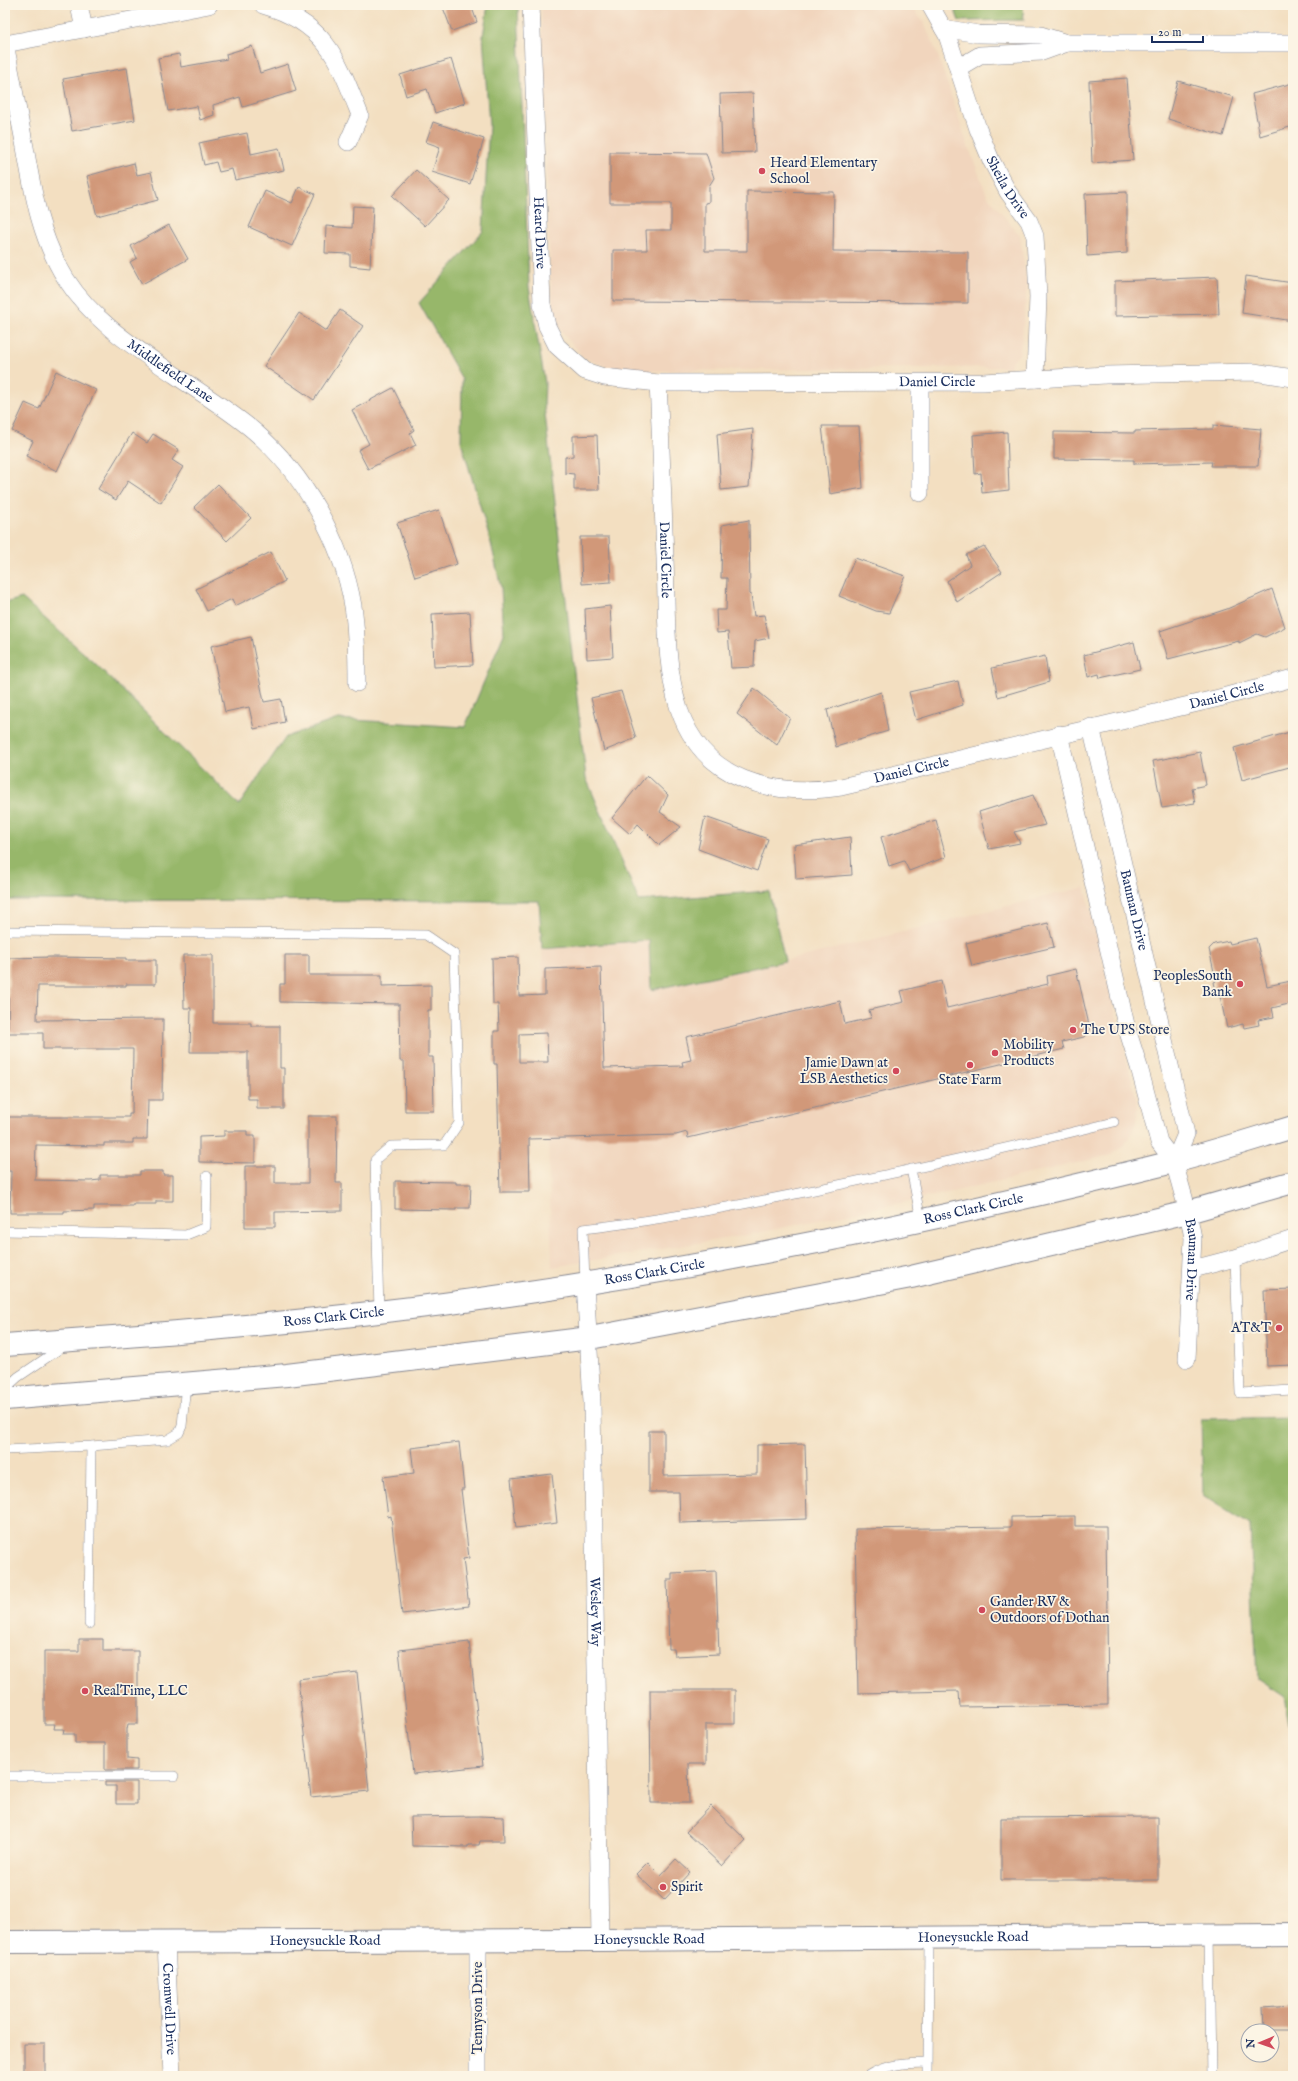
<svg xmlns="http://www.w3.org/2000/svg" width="1298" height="2081" viewBox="0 0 1298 2081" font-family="'IM FELL English',serif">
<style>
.built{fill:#f1d5bd}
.forest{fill:#97b76a;stroke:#597364}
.building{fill:#d19879;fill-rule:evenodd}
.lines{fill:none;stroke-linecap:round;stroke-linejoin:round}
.lane-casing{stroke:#878790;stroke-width:10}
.street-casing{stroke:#878790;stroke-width:18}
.secondary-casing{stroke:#878790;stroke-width:24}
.highway-casing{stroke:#878790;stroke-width:24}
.lane{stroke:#fff;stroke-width:9}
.street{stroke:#fff;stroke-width:17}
.secondary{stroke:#fff;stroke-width:22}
.highway{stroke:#fff;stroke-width:22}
.poi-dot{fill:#d1495b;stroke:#fcf5e5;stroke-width:1.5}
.labels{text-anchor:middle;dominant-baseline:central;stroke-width:3.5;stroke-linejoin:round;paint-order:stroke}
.poi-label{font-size:14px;fill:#1b2f5e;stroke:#fcf5e5;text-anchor:start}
.street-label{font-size:14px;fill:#1b2f5e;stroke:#fcf5e5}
</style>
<rect width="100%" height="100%" fill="#fcf5e5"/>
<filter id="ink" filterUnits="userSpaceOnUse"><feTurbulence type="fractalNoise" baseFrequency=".025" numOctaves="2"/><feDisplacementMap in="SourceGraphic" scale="8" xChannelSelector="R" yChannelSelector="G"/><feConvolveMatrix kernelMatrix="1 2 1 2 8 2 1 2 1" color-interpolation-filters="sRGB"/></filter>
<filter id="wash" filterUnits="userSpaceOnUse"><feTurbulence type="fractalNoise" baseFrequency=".012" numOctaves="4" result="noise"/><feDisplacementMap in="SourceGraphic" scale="16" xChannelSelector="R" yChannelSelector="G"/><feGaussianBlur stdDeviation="0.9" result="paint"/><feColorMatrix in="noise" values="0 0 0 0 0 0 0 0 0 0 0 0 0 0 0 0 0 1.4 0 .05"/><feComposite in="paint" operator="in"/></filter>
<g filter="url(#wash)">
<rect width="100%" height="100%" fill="#f3dfc1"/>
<path class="built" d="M541,5H910L924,23L937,53L968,146L987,195L1020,236L1027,287L1022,339L1019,354L1012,361L1010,367L643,371L609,368L583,357L561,331L553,308L550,272Z
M1085,887L1138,1106L1136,1121L1132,1134L1123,1147L1111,1155L938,1195L747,1235L552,1267L542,950L649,940L652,990L785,961Z"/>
<path class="forest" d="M488,5H518L529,287L545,383L544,405L586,778L639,901L769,891L785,961L651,990L649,940L542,949L539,901L5,900V603L22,598L97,665L239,805L286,737L338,719L465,727L504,634L501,588L491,543L461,441L462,379L419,303L483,231L489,125L483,36Z
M953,5H1023L1024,20L959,21Z
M1293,1417V1748L1284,1697L1257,1679L1250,1525L1203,1495L1201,1419Z"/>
<g id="blocks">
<path class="building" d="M442,5H471L477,22L452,31Z
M252,46L260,73L288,64L296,91L243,107L240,97L213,105L214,115L200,120L197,106L168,111L158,58L179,54L181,67L227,59L226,54Z
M451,59L465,103L435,113L427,89L406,96L400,75Z
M127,68L135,120L72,131L63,79Z
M1127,78L1133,160L1092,163L1089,81Z
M1178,81L1234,97L1223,136L1168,119Z
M1293,83V126L1260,136L1252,94Z
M753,93L755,152L722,153L720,94Z
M433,122L484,139L470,184L432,172L440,147L426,142Z
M247,133L251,154L279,148L284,170L235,180L232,169L219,172L216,162L204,165L199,143Z
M610,152L706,153L714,178L709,186V202L705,203V251H747V191L834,192L833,251L968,252V303L613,301V250H647L646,230H671V203H610Z
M134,163L137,175L151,172L158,200L97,216L87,176Z
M416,170L449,200L425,226L392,196Z
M299,187L315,194L292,246L249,227L265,191L292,203Z
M1127,192V253L1087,256L1085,194Z
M353,206L373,207L370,268L350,266V254L325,253L326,226L352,228Z
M169,225L188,259L142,284L130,262L137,258L131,246Z
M1246,276L1293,283V321L1242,313Z
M1217,277L1219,314L1115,316V281Z
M340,310L363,326L314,400L264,366L299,313L326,331Z
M56,371L96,390L57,471L26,456L33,441L12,431L25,403L39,409Z
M393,388L414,430L410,433L416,445L368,469L358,450L369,444L352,410Z
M1213,425L1261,429L1258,466H1211L1212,462L1134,464V460L1054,459V432L1135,433V431L1213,429Z
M822,426H859L863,488L830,494Z
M753,429L749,487L721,490L717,434Z
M1007,432L1009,490L982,493L981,473L975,474L973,435Z
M132,433L147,443L153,434L179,450L172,460L183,467L161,503L128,481L116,500L98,489Z
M597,435L599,490H574V474L565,473V457L573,456V436Z
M218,484L251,518L227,541L194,507Z
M439,510L457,564L415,577L397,523Z
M749,520L750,595L751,594L754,616L764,615L769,638L755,641L754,667L731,668L728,632L717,633L716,610H726L727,578H721L722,525Z
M580,537H609L611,582L582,584Z
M984,546L1002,572L957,602L947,581L970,565L966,555Z
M271,552L285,581L235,606L232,599L207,611L196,589Z
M855,558L905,576L889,613L876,611L839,596Z
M1272,589L1285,627L1265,637L1257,634L1239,643V641L1168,659L1160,631L1227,609Z
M610,606L613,657L587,659L585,609Z
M470,612L473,665L434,667L432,614Z
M251,637L264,702L281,699L285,722L254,729L249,707L225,712L211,646Z
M1134,642L1140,669L1100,678L1099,674L1088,677L1084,655Z
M1045,656L1049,682L998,697L992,668Z
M958,681L963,705L916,720L909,692Z
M754,688L790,718L777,745L737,714Z
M621,691L636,738L604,751L591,698Z
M881,692L888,731L836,747L827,710Z
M1293,731V766L1242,780L1234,748Z
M1200,752L1206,785L1192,788L1195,803L1162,808L1153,761Z
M647,775L668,795L660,812L681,827L659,845L638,824L630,834L612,818Z
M1033,795L1045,825L1014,832L1020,843L989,849L979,812Z
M705,817L768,839L757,871L698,849Z
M936,820L946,857L909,871L904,861L889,866L881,837Z
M850,837L852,875L796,879L794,845Z
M1048,923L1054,947L972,966L966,943Z
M1256,938L1267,986L1291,981L1293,1003L1272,1008L1274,1017L1258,1020L1259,1025L1244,1028L1243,1024L1227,1028L1220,996H1217L1214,982L1216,981L1209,949L1214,944L1229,941L1230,944Z
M183,955H213V1023H251V1026H280V1068H284V1109H257V1099H248V1052H190L191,1008H184Z
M285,955H309V975H382V986L431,985V1010H428V1057H433L434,1111H405L404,1061H400L399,1004L280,1002V984H285Z
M52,957L126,958V960H156V984H126V986H38L37,1020L163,1019L162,1100H148L147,1139H133V1143H104V1146L36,1145L35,1180L90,1181L100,1180V1175H140V1171H163V1175H173V1201H156V1204H133V1206H94V1210L64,1211V1213H10L11,1171H7L8,1117H129V1114H132L133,1049H43V1033H8L9,958Z
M518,957L519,996L545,995V969L601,967L604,1068L683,1066L682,1062L691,1060L686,1037L840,1001L845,1024L871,1018L869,1010L904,1002L901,991L941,981L947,1008L1048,984L1047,976L1076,969L1090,1029L1084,1037L1062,1042L1064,1049L688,1138L687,1132L676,1135L529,1139L530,1192H500L497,1064H494V1031H499L498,1004H493L492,958ZM547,1033L548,1062H519V1034Z
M308,1116H337L336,1183H342V1211L275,1212V1227H245V1166H275V1183H308Z
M224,1131H247V1136H255V1163L199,1162V1137L224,1136Z
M395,1181L456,1182V1184H471L470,1208H456V1210L395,1209Z
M1293,1289V1365L1267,1366L1264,1290Z
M649,1431H664V1476L757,1474V1445L805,1444L807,1519L680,1523L679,1492H649Z
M459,1442L464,1489H461L469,1558L463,1559L469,1606L402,1614L391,1516L388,1517L383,1477L414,1473L411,1448Z
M552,1474L557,1523L516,1528L511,1479Z
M1075,1516V1526H1106L1108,1705L960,1707L959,1691L858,1693L855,1529L1011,1527V1517Z
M716,1571L719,1654L675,1656L674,1649H669L667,1580H672V1573Z
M79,1639H103V1651H138V1724H128L127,1729V1759L137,1760V1770H105V1743H75V1734H63L64,1729H54L55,1724H44V1651H79Z
M469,1642L483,1766L413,1774L399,1650Z
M357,1672L369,1791L311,1797L298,1679Z
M650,1690H735V1724H706V1764H688L689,1803H651Z
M105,1782H137V1804H116V1786H105Z
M711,1806L746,1840L722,1866L686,1832Z
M479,1816L503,1817L504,1841H480L479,1845H468V1847L412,1846L411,1817Z
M1158,1817V1880H1001V1818Z
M676,1859L690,1872L664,1900L636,1874L648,1862L661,1875Z
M1293,2006V2031H1263L1262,2008Z
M24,2044H45V2076H24Z"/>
</g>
</g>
<g filter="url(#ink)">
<use href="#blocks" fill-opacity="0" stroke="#878790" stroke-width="1"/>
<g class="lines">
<defs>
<path id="lane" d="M5,931L426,935L454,954L459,1123L444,1145L391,1146L375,1160L379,1312
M911,1169L921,1220
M5,1231L186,1235L206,1227L207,1176
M1235,1258L1240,1393L1293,1390
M585,1283L583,1229C654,1221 725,1208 795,1194C902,1172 1008,1148 1114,1122
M5,1389L18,1377L64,1346
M5,1450L91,1446L167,1440L179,1433L182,1426L186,1383
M89,1624L91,1446
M6,1776H174
M1209,1935L1211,2076
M867,2076C886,2064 906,2063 928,2063
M928,2076L929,1937"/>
<g id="street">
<path d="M79,5L84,29"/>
<path id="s1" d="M209,5L5,44C12,78 18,112 25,147C33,193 40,238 66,279C93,321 134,347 175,375C201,393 229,410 254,431C304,474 342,541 353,606C357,632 357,658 357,683"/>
<path d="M263,5C326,23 338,59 360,115L348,142"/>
<path id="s2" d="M531,5L542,304L547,326L557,346L585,371L604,377L658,383L983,382L1106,375L1254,372L1293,378"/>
<path id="s3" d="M930,5L947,35L978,129L991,160L1008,192L1029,221L1035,236L1038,297L1035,379"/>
<path d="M943,28L978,34L1041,35L1067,43H1293"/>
<path d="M958,68L980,55L1042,52L1067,43"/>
<path id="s4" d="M658,383C661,442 663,500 665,559C667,607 664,664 679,709C704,782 773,797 841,787L1219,698L1293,678"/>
<path d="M920,493V383"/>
<path id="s5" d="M1091,727L1186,1134L1174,1162"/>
<path id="s6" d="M1059,734L1127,1029L1139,1067L1159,1142L1174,1162L1188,1212L1193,1238L1187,1359"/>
<path d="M1193,1269L1235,1258L1293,1239"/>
<path id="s7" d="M585,1283L592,1402L600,1940"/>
<path id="s8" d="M166,1942L172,2076"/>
<path d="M478,2076V1940"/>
</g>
<g id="secondary">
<path id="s9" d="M5,1942L600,1940L1293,1935"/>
</g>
<g id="highway">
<path id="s10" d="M5,1345C130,1336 254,1327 378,1312C646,1281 912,1227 1173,1162C1213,1152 1253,1139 1293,1127"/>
<path d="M5,1399L287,1375L590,1338L911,1277L1188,1212L1293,1182"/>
</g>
</defs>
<use href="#lane" class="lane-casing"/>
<use href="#street" class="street-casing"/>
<use href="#secondary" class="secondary-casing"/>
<use href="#highway" class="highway-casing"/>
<use href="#lane" class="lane"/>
<use href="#street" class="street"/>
<use href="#secondary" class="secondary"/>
<use href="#highway" class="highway"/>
</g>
</g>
<g class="poi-dot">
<circle cx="762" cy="171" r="4"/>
<circle cx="1240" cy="984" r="4"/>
<circle cx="1073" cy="1030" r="4"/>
<circle cx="995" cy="1053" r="4"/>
<circle cx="970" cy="1065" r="4"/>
<circle cx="896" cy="1071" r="4"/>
<circle cx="1279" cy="1328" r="4"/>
<circle cx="982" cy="1610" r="4"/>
<circle cx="85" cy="1691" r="4"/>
<circle cx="663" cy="1887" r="4"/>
</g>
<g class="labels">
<g class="poi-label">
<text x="770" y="163">Heard Elementary<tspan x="770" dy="16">School</tspan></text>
<text x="1232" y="976" text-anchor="end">PeoplesSouth<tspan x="1232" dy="16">Bank</tspan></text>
<text x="1081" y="1030">The UPS Store</text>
<text x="1003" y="1045">Mobility<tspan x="1003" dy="16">Products</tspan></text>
<text x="888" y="1063" text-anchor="end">Jamie Dawn at<tspan x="888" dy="16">LSB Aesthetics</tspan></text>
<text x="970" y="1080" text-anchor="middle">State Farm</text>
<text x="1271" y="1328" text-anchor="end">AT&amp;T</text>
<text x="990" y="1602">Gander RV &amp;<tspan x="990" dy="16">Outdoors of Dothan</tspan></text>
<text x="93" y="1691">RealTime, LLC</text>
<text x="671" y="1887">Spirit</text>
</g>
<g class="street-label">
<text stroke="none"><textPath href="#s3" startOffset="199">Sheila Drive</textPath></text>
<text stroke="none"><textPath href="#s2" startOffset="228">Heard Drive</textPath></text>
<text stroke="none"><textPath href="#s1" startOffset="592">Middlefield Lane</textPath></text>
<text stroke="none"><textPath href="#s2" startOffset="735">Daniel Circle</textPath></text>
<text stroke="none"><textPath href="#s4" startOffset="177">Daniel Circle</textPath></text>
<text stroke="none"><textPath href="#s4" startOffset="921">Daniel Circle</textPath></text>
<text stroke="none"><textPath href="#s4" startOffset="597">Daniel Circle</textPath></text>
<text stroke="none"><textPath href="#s5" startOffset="188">Bauman Drive</textPath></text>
<text stroke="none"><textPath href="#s10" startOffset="979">Ross Clark Circle</textPath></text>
<text stroke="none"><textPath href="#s6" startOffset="545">Bauman Drive</textPath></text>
<text stroke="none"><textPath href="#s10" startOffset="654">Ross Clark Circle</textPath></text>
<text stroke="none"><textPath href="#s10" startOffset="330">Ross Clark Circle</textPath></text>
<text stroke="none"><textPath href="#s7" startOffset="329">Wesley Way</textPath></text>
<text stroke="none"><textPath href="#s9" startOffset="968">Honeysuckle Road</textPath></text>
<text stroke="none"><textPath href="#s9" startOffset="644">Honeysuckle Road</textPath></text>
<text stroke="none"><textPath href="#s9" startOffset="320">Honeysuckle Road</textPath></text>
<text transform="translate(478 2008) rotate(-90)">Tennyson Drive</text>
<text stroke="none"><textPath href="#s8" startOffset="67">Cromwell Drive</textPath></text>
</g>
</g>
<rect width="1298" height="2081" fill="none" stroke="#fcf5e5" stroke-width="20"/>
<g transform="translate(1260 2043) rotate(268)"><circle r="19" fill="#fcf5e5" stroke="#a2a6af"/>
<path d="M0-3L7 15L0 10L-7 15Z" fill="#d1495b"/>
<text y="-6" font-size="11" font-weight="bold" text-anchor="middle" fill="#1b2f5e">N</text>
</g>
<path d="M1152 36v6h51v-6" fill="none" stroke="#1b2f5e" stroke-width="2"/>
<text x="1158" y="36" font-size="12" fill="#1b2f5e" stroke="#fcf5e5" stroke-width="3" paint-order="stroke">20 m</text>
</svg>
